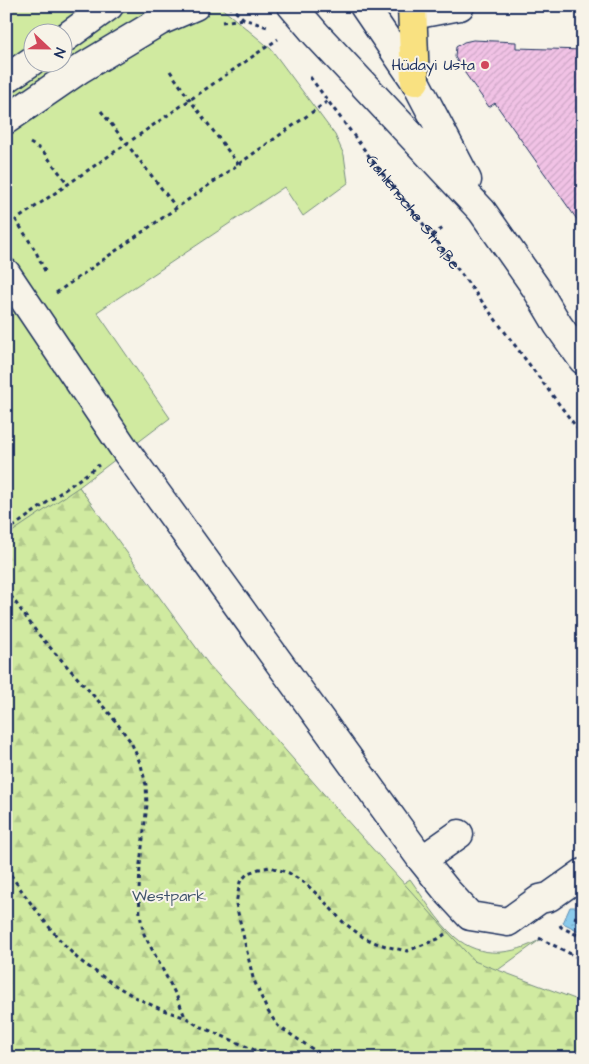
<svg xmlns="http://www.w3.org/2000/svg" width="589" height="1064" viewBox="0 0 589 1064" font-family="'Architects Daughter',sans-serif">
<style>
.green{fill:#d0eaa0;stroke:#768c7f;fill-rule:evenodd}
.forest{fill:url(#forest-firs);stroke:#768c7f}
.water{fill:url(#water-ripples);stroke:#5e8db3}
.building{fill:url(#building-hatch);stroke:#1b2f5e}
.lines{fill:none;stroke-linecap:round;stroke-linejoin:round}
.minor-casing{stroke:#1b2f5e;stroke-width:31}
.major-casing{stroke:#1b2f5e;stroke-width:31}
.path{stroke:#1b2f5e;stroke-width:3;stroke-dasharray:4 4;stroke-linecap:butt}
.minor{stroke:#f7f3e8;stroke-width:28}
.major{stroke:#f9e181;stroke-width:28}
.poi-dot{fill:#d1495b;stroke:#f7f3e8;stroke-width:2}
.labels{text-anchor:middle;dominant-baseline:central;stroke-width:4;stroke-linejoin:round;paint-order:stroke}
.poi-label{font-size:16px;fill:#1b2f5e;stroke:#f7f3e8;text-anchor:end}
.street-label{font-size:16px;fill:#1b2f5e;stroke:#f7f3e8}
.park-label{font-size:16px;fill:#3f546b;stroke:#f7f3e8}
</style>
<defs>
<pattern id="forest-firs" width="22" height="20" patternUnits="userSpaceOnUse" patternTransform="scale(1.25)"><rect width="22" height="20" fill="#d0eaa0"/><path d="M5 1l3.5 6h-7zM16 11l3.5 6h-7z" fill="#b2c98c"/></pattern>
<pattern id="water-ripples" width="26" height="14" patternUnits="userSpaceOnUse" patternTransform="scale(1.25)"><rect width="26" height="14" fill="#8bcbec"/><path d="M2 4q2-2 4 0t4 0M15 11q2-2 4 0t4 0" fill="none" stroke="#71a5c2"/></pattern>
<pattern id="building-hatch" width="6" height="6" patternUnits="userSpaceOnUse" patternTransform="scale(1.25)"><rect width="6" height="6" fill="#f1c2e5"/><path d="M-1 1l2-2M0 6l6-6M5 7l2-2" fill="none" stroke="#cea7c7"/></pattern>
</defs>
<rect width="100%" height="100%" fill="#f7f3e8"/>
<filter id="ink" filterUnits="userSpaceOnUse"><feTurbulence type="fractalNoise" baseFrequency=".02" numOctaves="2"/><feDisplacementMap in="SourceGraphic" scale="10" xChannelSelector="R" yChannelSelector="G"/><feConvolveMatrix kernelMatrix="1 2 1 2 8 2 1 2 1" color-interpolation-filters="sRGB"/></filter>
<g filter="url(#ink)">
<path class="green" d="M6,6H219L271,49L335,135L344,155L348,183L303,216L284,187L97,312L170,418L79,487L313,817L388,894L410,879C424,898 437,921 455,937C480,959 514,955 541,939L452,1003L583,1058H6ZM32,32H62V62H32Z"/>
<path class="forest" d="M79,487L209,665L266,728L343,816L474,961L583,1002V1058H6V536Z"/>
<path class="water" d="M570,907H583V933L563,923Z"/>
<path class="building" d="M473,40L516,42V48L583,50V228L495,103L489,107L460,66L455,57L456,47L464,42Z"/>
<g class="lines">
<defs>
<path id="minor" d="M292,6L316,34L482,211L536,288L558,325L583,360
M364,6L415,81L467,180
M413,15L460,6
M62,40L109,6
M6,79L32,61
M6,120L80,69L160,21L195,6
M6,273L123,447L422,860L447,891L470,916L508,922L540,899L549,897L583,873
M422,860L459,834"/>
<path id="major" d="M412,6L415,81"/>
</defs>
<use href="#minor" class="minor-casing"/>
<use href="#major" class="major-casing"/>
<g class="path">
<path d="M229,6L244,19L267,27"/>
<path d="M222,22L243,19"/>
<path d="M170,71L190,100L238,164"/>
<path id="s1" d="M310,77L375,164L432,235L583,436"/>
<path d="M101,111L176,207"/>
<path d="M30,143L42,150L68,184"/>
<path d="M432,235L445,227"/>
<path d="M45,271L35,250L16,220L278,39"/>
<path d="M56,293L328,101"/>
<path d="M6,532L99,465"/>
<path d="M6,589L38,634L110,714L131,742L141,765L146,785L147,805L140,864L139,892L140,915L144,934L177,997L185,1017L197,1025L273,1058"/>
<path d="M6,868C28,900 50,931 77,958C84,964 92,969 99,974C125,993 153,1008 184,1017"/>
<path d="M574,917L583,920"/>
<path d="M560,925L561,927L583,938"/>
<path d="M539,938L583,960"/>
<path d="M326,1058L278,1026L267,1010L253,978L236,904L240,882L248,873L259,869L270,867L289,873L305,883L323,900L343,922L363,937L376,943L389,947L407,951L438,939L445,934"/>
</g>
<use href="#minor" class="minor"/>
<use href="#major" class="major"/>
</g>
</g>
<circle class="poi-dot" cx="485" cy="65" r="5"/>
<g class="labels">
<g class="poi-label">
<text x="475" y="65">Hüdayi Usta</text>
</g>
<g class="street-label">
<text stroke="none"><textPath href="#s1" startOffset="170">Gahlensche Straße</textPath></text>
</g>
<g class="park-label">
<text x="169" y="896">Westpark</text>
</g>
</g>
<rect width="589" height="1064" fill="none" stroke="#f7f3e8" stroke-width="25"/>
<rect x="12" y="12" width="564" height="1039" fill="none" stroke="#1b2f5e" stroke-width="2" filter="url(#ink)"/>
<g transform="translate(48 48) rotate(112)"><circle r="24" fill="#f7f3e8" stroke="#9fa5b1"/>
<path d="M0-4L9 19L0 12L-9 19Z" fill="#d1495b"/>
<text y="-8" font-size="14" font-weight="bold" text-anchor="middle" fill="#1b2f5e">N</text>
</g>
</svg>
